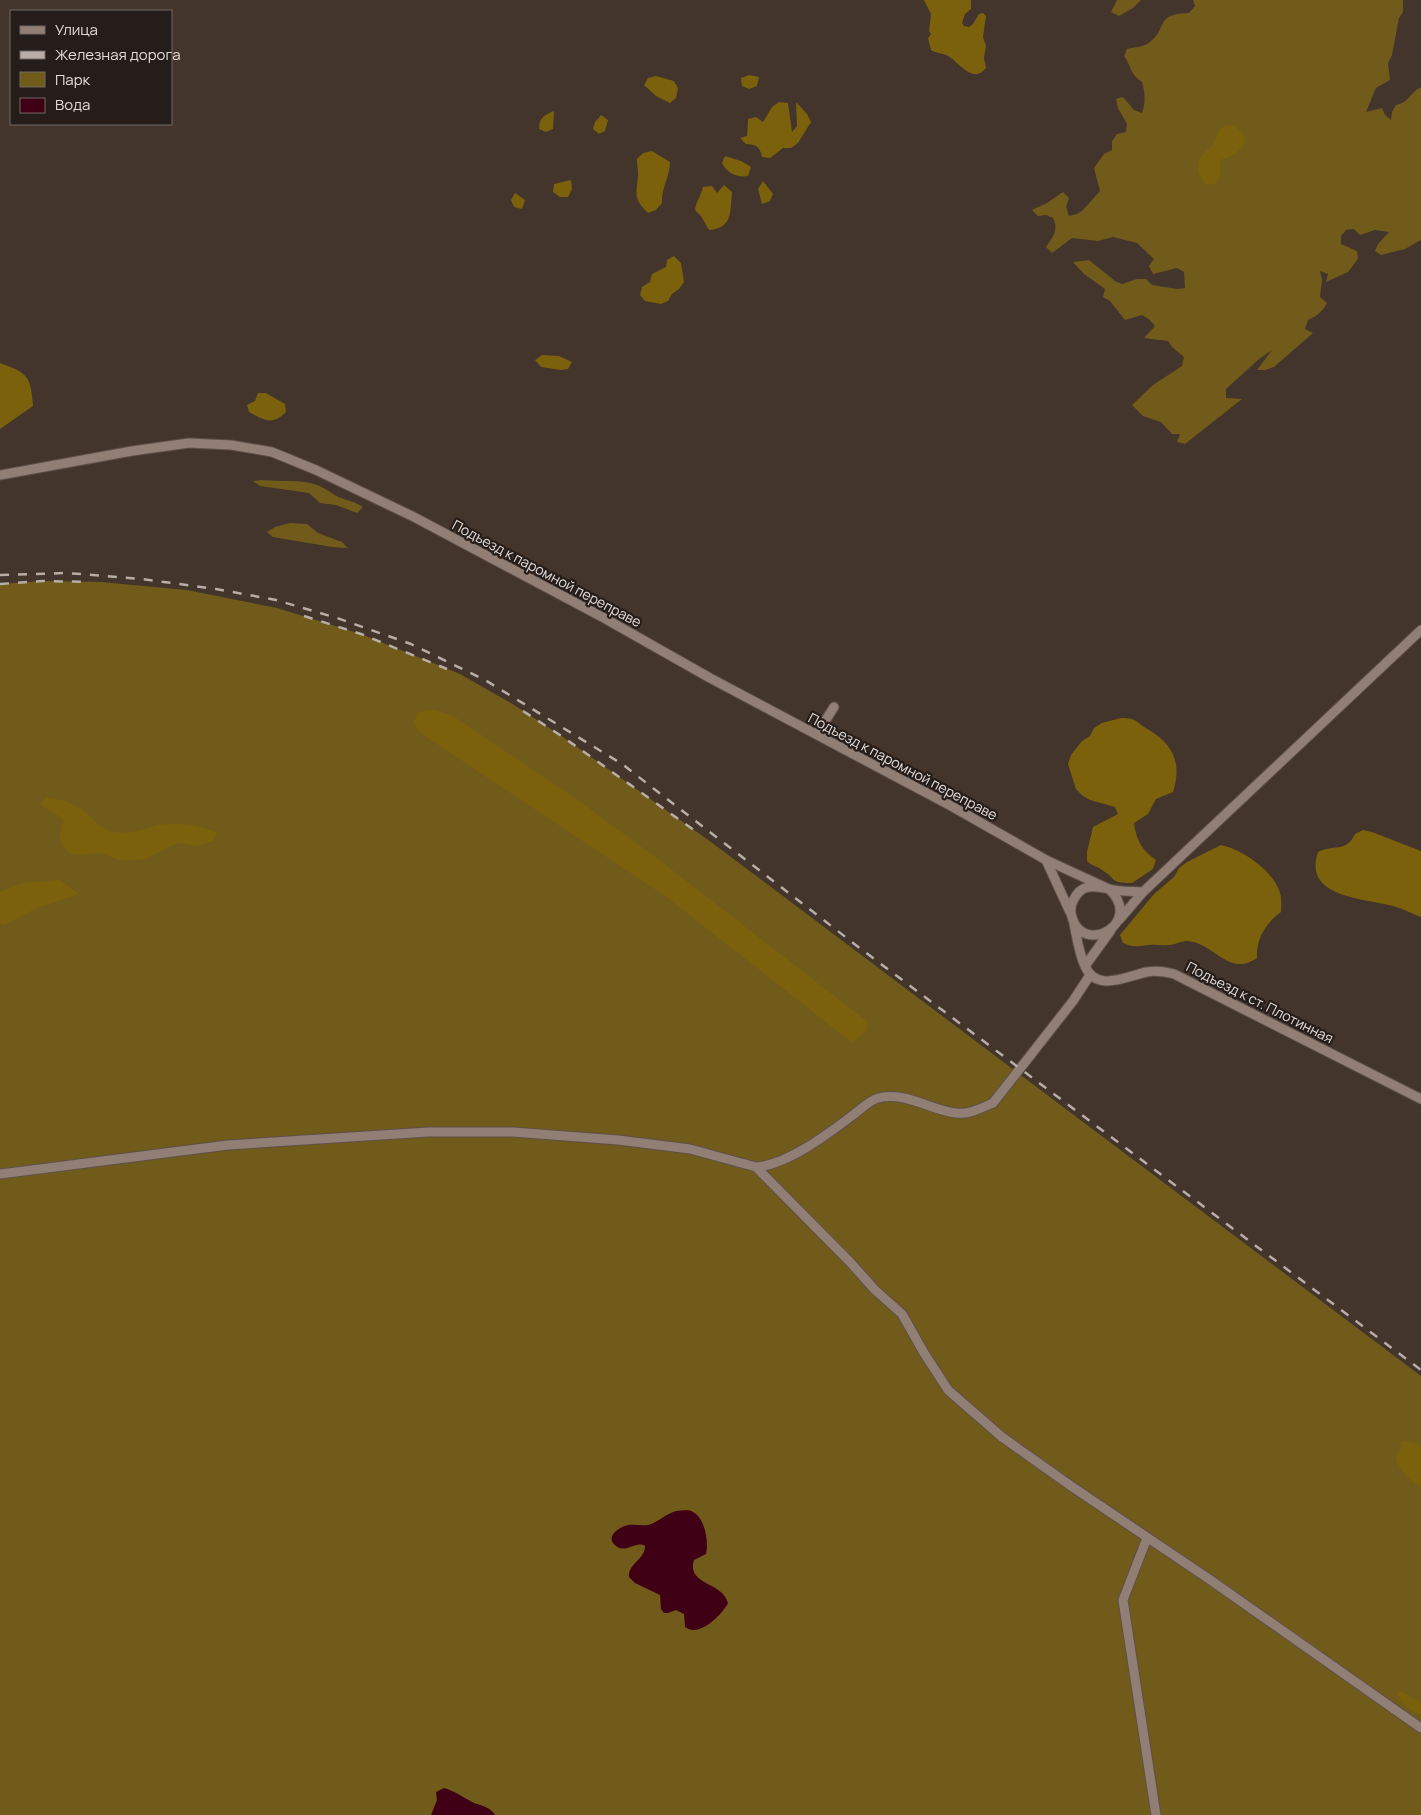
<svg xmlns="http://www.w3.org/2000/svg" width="1421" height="1815" viewBox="0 0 1421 1815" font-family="Manrope,sans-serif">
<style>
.green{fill:#715b1b}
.forest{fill:#7b610c}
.water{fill:#3f0016}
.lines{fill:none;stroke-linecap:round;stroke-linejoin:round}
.minor-casing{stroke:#5e504a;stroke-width:11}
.minor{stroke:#917e75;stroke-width:9}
.rail{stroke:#b8ada7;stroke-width:2.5;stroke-dasharray:9 9;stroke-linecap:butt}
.labels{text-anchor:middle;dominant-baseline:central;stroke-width:4.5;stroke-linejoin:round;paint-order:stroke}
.street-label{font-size:14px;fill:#e4dad5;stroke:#241d1a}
</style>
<rect width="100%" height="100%" fill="#43342c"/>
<path class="green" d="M1117,0H1141L1133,8L1119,16L1111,12Z
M1193,0H1403V12L1399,18L1392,55L1388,63L1390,80L1376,88L1366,112L1382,108L1385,115L1391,120L1392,112L1396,105C1410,102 1409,93 1421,87V240L1405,249L1381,255L1375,251L1378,244L1389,232L1375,230L1360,235L1354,229L1346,230L1341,236V244L1357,251L1358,259L1348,272L1326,282L1328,274L1320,271L1322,280L1320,297L1327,303C1322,312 1317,316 1308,320L1305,329L1313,333L1274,367L1265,370H1257L1272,350L1259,359L1226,389V398L1242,399L1185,444L1177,442L1180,434H1172L1161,422L1143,416L1132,405L1153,385L1182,366L1184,357L1172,347L1168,341L1144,338L1155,326L1149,319L1142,315L1125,320L1110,301L1103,297L1105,289L1084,274L1073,262L1089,260L1115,281L1122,284L1137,279H1146L1152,285L1177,289L1185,288L1184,272L1177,268L1153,274L1149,266L1154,259L1137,243L1113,237L1098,241L1072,238L1052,253L1046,247C1053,237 1059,230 1053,218L1046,215L1038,216L1032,210L1047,203L1063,192L1069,198L1066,207L1069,216L1077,214L1083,210L1100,191L1094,168L1104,154L1112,150V141L1117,134L1126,132L1127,124L1118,108L1116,99L1123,97L1134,110L1142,113C1146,103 1145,92 1142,82C1129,73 1132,67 1124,56L1127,49C1135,47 1144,47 1150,42C1168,28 1154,14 1189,13L1195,6Z
M262,480C279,482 302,479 317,485C326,488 333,495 341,498C349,501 356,502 363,507L357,513L336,505L320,503L309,493L260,486L253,481Z
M290,523L307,524L318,533L342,542L348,548L332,547L273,537L267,532L275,527Z
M43,581L101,582L187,590L277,608L361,634L460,674L511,703L563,737L711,842L1421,1376V1815H0V584Z"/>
<path class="forest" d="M924,0H971V9L965,14L962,23L964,26L969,27L973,24L979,14L983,13L986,16L983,37L986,46L984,58L986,68C972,86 957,59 946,55C941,53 935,53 931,50L928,38L931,34L929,31L931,14Z
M749,75L759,77L757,86L749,89L742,86L741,78Z
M656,76L674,81L678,88L676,98L670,103L656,96L644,85L648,78Z
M779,102L788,103L792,132L797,126L796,102L807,114L811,122L798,143L791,148H783L770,158L762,157C760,147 756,144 746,144L740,138L747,136L748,119L756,117L763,122L772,107Z
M554,111L553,129L546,132L539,129C539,118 544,115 554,111Z
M601,115L608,120L605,131L599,134L593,129L595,122Z
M1228,125C1238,127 1243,131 1246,140C1241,153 1232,156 1220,160V178L1214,184L1206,185C1198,176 1194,162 1204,153C1207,149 1213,147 1215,142C1220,132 1215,129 1228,125Z
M652,151L670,162C670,177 661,188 662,203L656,210L648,213C632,198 637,193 638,175C638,170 637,164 637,159L643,153Z
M725,156L741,161L751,167L748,176C737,178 727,173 722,163Z
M571,180L572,189L568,197H560L553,192L554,184Z
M763,181L773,194L770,201L762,204L758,189Z
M724,185L732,192C730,212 733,228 709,230L701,216L695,210C696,202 701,196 703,187L712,186L717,193Z
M515,193L525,200L522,209L514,207L511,200Z
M674,256L681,263L684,282L679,289L672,294L668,301L661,304L645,301L640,295L642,287L650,282L652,274L666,267L667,260Z
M542,355L559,356L572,362L568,369L561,370L541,367L535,360Z
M0,363C27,373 31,375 33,406L0,429Z
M258,393H266L285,404L286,412C272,426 264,420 249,412L247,405L255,401Z
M426,710H436L453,716L575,798L654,856L868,1022L866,1031L853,1042L845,1037L668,898L425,736L418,730L414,722L417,713Z
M1121,718C1138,718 1135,722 1149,730C1174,745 1182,764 1173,792L1156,799L1148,814L1134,823C1136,840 1142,850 1156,860L1153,869L1132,883C1109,883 1117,879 1102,870C1097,866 1092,866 1087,861V852L1093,827L1118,814L1115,807L1090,800L1083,796L1076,789L1068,764L1071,755L1082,741L1090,736L1094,728L1102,723Z
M47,797C58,799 71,802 80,808C92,816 99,829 114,832C133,835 142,829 160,825C178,822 200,825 217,833L213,841L197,846L180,843L171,846L146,859L136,860H118L102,853L77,855L69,853L63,846L60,838L63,820C57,813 48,810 40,804Z
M1363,830L1372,832L1421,851V917C1410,913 1400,907 1389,905C1360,898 1303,896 1318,852C1334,844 1346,853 1355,834Z
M1221,845C1242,849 1274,871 1280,893C1282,898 1281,906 1281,912C1266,923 1256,939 1257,958C1228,978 1214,942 1187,941C1181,941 1175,945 1168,945C1162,946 1155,944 1149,945C1138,946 1133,948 1123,943L1120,935L1154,894L1174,877L1179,868L1187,862Z
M60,880L79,894L37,908L4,925L0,924V892L22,883Z
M1404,1441L1413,1442L1421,1446V1487C1413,1484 1396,1466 1396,1458C1396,1453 1399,1451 1401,1447L1400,1443Z
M1401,1691L1421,1703V1715C1411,1711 1400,1702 1397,1692Z"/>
<path class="water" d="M676,1511C682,1511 688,1509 693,1512C705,1518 709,1542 706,1554L694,1560C686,1585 723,1582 728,1603C722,1615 699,1638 685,1627L684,1614L676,1610L668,1613H664L661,1609L660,1595L635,1583L629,1577C628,1563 645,1560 645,1546C636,1540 626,1554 616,1546C604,1537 619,1527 628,1525C635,1524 641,1526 648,1525C657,1523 665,1514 676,1511Z
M444,1788C455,1791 464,1798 474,1803C483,1806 490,1807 495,1815H431L437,1800L436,1792Z"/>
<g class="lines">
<defs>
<path id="minor" d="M0,475L132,451L189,443L231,445L272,452L316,470L414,517L604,618L710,678L953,807L1046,860L1109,889C1144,922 1086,955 1073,920C1070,913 1070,907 1073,901C1081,883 1093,886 1109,889C1120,892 1132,891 1143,892
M817,734L834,707
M1046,860L1070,912
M1119,920L1143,892L1421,630
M1074,924C1077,938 1079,954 1085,966C1096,993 1127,976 1147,972C1157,970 1165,972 1174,974L1421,1099
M1085,966L1111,930
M756,1167L850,1262L875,1290L902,1314L924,1353L948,1390L1002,1437L1071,1486L1209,1579L1421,1728
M0,1174L228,1145L428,1132H513L618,1140L690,1149L756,1167C787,1165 828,1134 853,1115C860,1110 870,1100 878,1098C904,1091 931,1110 956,1113C969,1115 981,1108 993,1103L1073,1001L1090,975
M1147,1538L1123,1600L1156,1815"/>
</defs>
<use href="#minor" class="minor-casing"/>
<use href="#minor" class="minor"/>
<path class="rail" d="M0,575L67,573L142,579L216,589L276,600L337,618L411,644L485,680L622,764L861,949L1421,1370
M0,584L43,581L90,582
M304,616L361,634L447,669
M523,711L563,737L698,833"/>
</g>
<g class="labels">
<g class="street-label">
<text transform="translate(547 573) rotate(28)">Подъезд к паромной переправе</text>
<text transform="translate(903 766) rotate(28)">Подъезд к паромной переправе</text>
<text transform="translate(1260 1002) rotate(27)">Подъезд к ст. Плотинная</text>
</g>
</g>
<rect x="10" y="10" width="162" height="115" fill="#241d1a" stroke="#716965"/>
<rect x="20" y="26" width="25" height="8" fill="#917e75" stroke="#716965"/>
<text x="55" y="35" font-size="15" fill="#e4dad5">Улица</text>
<rect x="20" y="51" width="25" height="8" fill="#b8ada7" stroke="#716965"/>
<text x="55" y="60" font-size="15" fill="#e4dad5">Железная дорога</text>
<rect x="20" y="72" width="25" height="15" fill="#715b1b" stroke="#716965"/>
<text x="55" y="85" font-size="15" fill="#e4dad5">Парк</text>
<rect x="20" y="98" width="25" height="15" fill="#3f0016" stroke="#716965"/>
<text x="55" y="110" font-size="15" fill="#e4dad5">Вода</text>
</svg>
